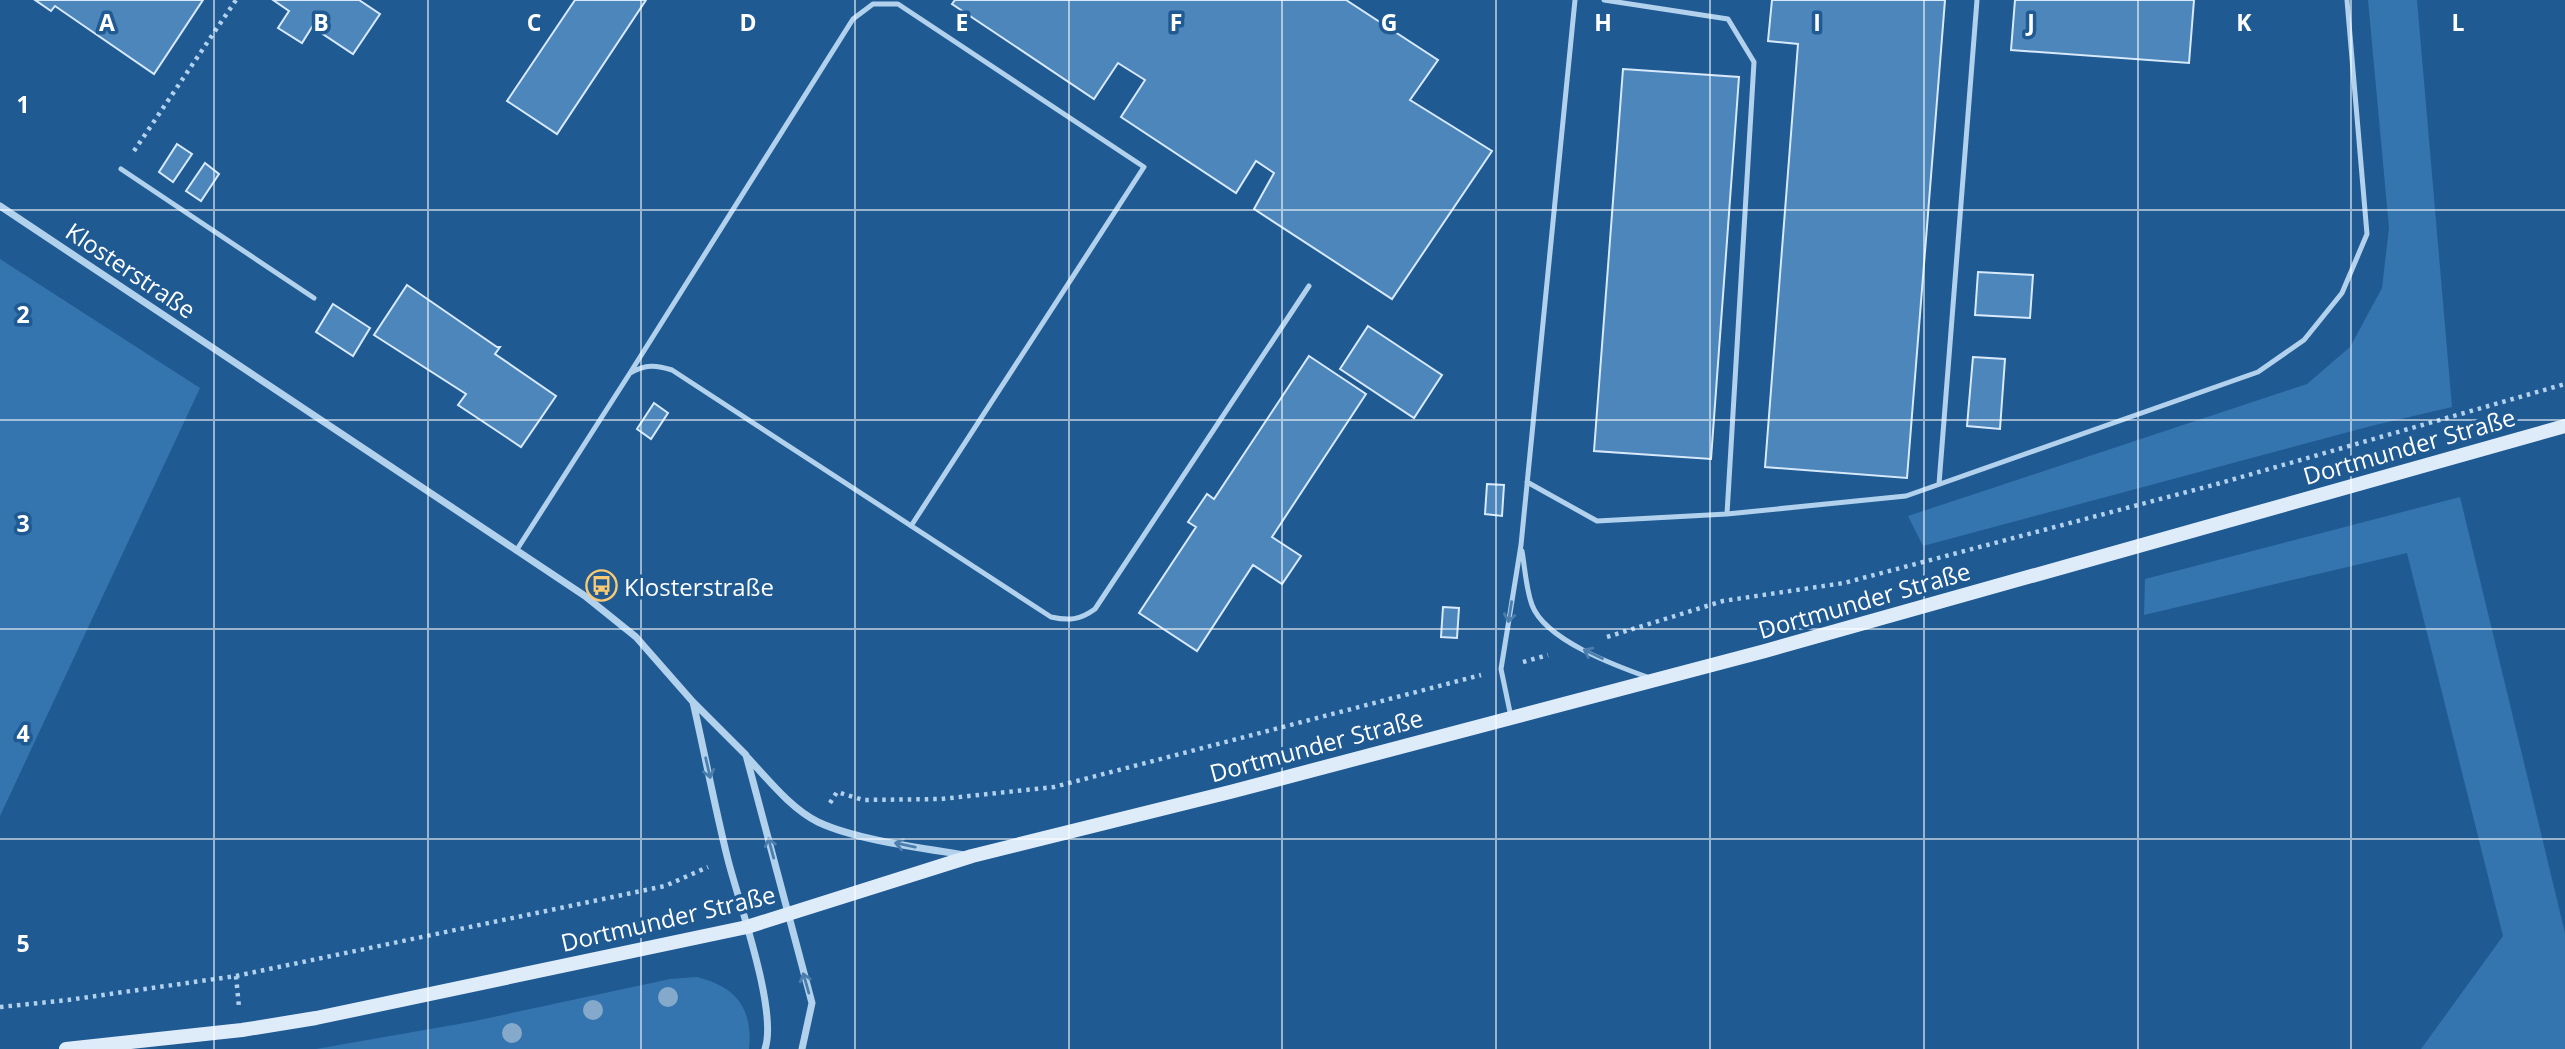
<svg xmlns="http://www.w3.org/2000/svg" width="2565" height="1049" viewBox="0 0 2565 1049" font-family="'Open Sans',sans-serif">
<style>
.green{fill:#3474af}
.building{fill:#4d86ba;stroke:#d7e9fa;stroke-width:2}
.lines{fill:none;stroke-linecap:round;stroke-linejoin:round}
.path{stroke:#b1d1ed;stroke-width:4.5;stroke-dasharray:3.5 5;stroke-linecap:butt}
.service{stroke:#b1d1ed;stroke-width:5}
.minor{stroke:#b1d1ed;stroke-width:7}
.secondary{stroke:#deecfa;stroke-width:14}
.tree{fill:#85a9cb}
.oneway{stroke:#4c7ead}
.grid{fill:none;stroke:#fff;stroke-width:2;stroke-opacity:0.55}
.labels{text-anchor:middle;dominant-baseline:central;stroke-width:7;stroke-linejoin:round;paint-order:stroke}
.street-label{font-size:24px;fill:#fff;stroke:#205a92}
.poi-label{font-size:24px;fill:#fff;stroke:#205a92;text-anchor:start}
.grid-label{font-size:23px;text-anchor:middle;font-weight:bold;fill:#fff;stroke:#205a92;stroke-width:7;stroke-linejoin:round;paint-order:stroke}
</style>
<rect width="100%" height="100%" fill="#205a92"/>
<path class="green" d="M2368,0H2417L2452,407L2371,426L1923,546L1908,516L2307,384L2350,347L2382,288L2389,228Z
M0,259L200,388L0,816Z
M2460,497L2565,933V1049H2421L2503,936L2407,553L2144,615L2145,579Z
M697,977C737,987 753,1009 749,1049H316L470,1022L670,979Z"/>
<path class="building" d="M35,0H203L154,74L55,6L51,11Z
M273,0H359L380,14L353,54L312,27L302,43L278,28L289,11Z
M575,0H646L557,134L507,101Z
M955,0H1346L1438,60L1410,100L1492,151L1392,299L1254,209L1274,173L1256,161L1236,193L1121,117L1145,80L1118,63L1094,99L952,4Z
M1772,0H1945L1907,478L1765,467L1798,44L1768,41Z
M2015,0H2194L2189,63L2011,50Z
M1623,69L1739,77L1711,459L1594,451Z
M177,144L192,154L173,182L159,172Z
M205,163L219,174L201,201L186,191Z
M1978,272L2033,275L2030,318L1975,315Z
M407,285L497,347H500L495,354L556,396L521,447L458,405L466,394L374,335Z
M333,304L370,328L353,356L316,332Z
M1368,326L1442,375L1414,418L1340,369Z
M1309,356L1366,394L1272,537L1301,556L1282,584L1253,565L1197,651L1139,613L1196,527L1188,522L1207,494L1214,499Z
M1973,357L2005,359L2000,429L1967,426Z
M654,403L668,413L651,439L637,429Z
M1487,484L1504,485L1502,516L1485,514Z
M1443,607L1459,608L1457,638L1441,637Z"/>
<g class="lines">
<path class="path" d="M134,151L236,0
M1607,637L1723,601L1844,583L2217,484L2565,384
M1523,662L1548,655
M830,803L837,792L863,800L941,799L1054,787L1481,675
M236,976L239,1007
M0,1007L68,1000L236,976L665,886L708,867"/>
<path class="service" d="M1604,0L1728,19L1754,62L1727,514
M121,169L314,298
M630,373L853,19L873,4H898L1144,167L911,526
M1527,482L1597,521L1727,514L1906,496L2258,372L2304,340L2342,293L2367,234L2347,0
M1939,484L1977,0
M516,551L630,373C646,364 656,365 672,370L1051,617C1069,621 1080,620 1095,609L1309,286
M1522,551C1525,568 1526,589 1532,605C1545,640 1616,666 1650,678
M1511,717L1501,669L1521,545L1575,0"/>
<path class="minor" d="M0,206L585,596L636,637L693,702L746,755L812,1003L802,1049
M693,702C705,755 715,808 728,860C739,903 778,1011 765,1049
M747,757C768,779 790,808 818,822C856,840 922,848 965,855"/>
<path class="secondary" d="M66,1049L242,1030L316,1018L747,927L972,856L1230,792L1765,651L2565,426"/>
</g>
<g class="tree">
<circle cx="668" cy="997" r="10"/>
<circle cx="593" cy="1010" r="10"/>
<circle cx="512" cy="1033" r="10"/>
</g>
<defs><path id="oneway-shaft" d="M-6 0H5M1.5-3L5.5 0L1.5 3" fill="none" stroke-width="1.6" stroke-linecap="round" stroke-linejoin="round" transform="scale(1.75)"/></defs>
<g class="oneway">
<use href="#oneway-shaft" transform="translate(1510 612) rotate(99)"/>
<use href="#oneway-shaft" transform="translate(1593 654) rotate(-154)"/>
<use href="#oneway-shaft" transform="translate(708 768) rotate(77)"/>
<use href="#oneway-shaft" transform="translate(905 845) rotate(-168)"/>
<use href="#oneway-shaft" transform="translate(771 848) rotate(-105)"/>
<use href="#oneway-shaft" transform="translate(806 983) rotate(-106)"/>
</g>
<path class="grid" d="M214,0V1049M428,0V1049M641,0V1049M855,0V1049M1069,0V1049M1282,0V1049M1496,0V1049M1710,0V1049M1924,0V1049M2138,0V1049M2351,0V1049M0,210H2565M0,420H2565M0,629H2565M0,839H2565"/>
<defs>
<symbol id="bus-ring" viewBox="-11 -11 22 22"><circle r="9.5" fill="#205a92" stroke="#fac972" stroke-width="1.5"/><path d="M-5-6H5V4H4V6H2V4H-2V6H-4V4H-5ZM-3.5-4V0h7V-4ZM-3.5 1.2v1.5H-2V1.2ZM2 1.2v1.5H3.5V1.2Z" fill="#fac972"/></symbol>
</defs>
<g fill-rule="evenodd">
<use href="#bus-ring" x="584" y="568" width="35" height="35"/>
</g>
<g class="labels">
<g class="street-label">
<text transform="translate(131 270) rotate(34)">Klosterstraße</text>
<text transform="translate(2409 446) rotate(-16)">Dortmunder Straße</text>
<text transform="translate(1864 600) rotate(-16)">Dortmunder Straße</text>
<text transform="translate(1316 745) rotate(-15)">Dortmunder Straße</text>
<text transform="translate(668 918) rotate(-13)">Dortmunder Straße</text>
</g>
<g class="poi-label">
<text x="624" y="586">Klosterstraße</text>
</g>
</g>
<g class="grid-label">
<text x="107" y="31">A</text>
<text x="321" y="31">B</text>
<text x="534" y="31">C</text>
<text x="748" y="31">D</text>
<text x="962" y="31">E</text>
<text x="1176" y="31">F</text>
<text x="1389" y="31">G</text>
<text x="1603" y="31">H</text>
<text x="1817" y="31">I</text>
<text x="2031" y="31">J</text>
<text x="2244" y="31">K</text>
<text x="2458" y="31">L</text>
<text x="23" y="113">1</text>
<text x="23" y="323">2</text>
<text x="23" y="532">3</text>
<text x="23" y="742">4</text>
<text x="23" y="952">5</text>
</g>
</svg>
